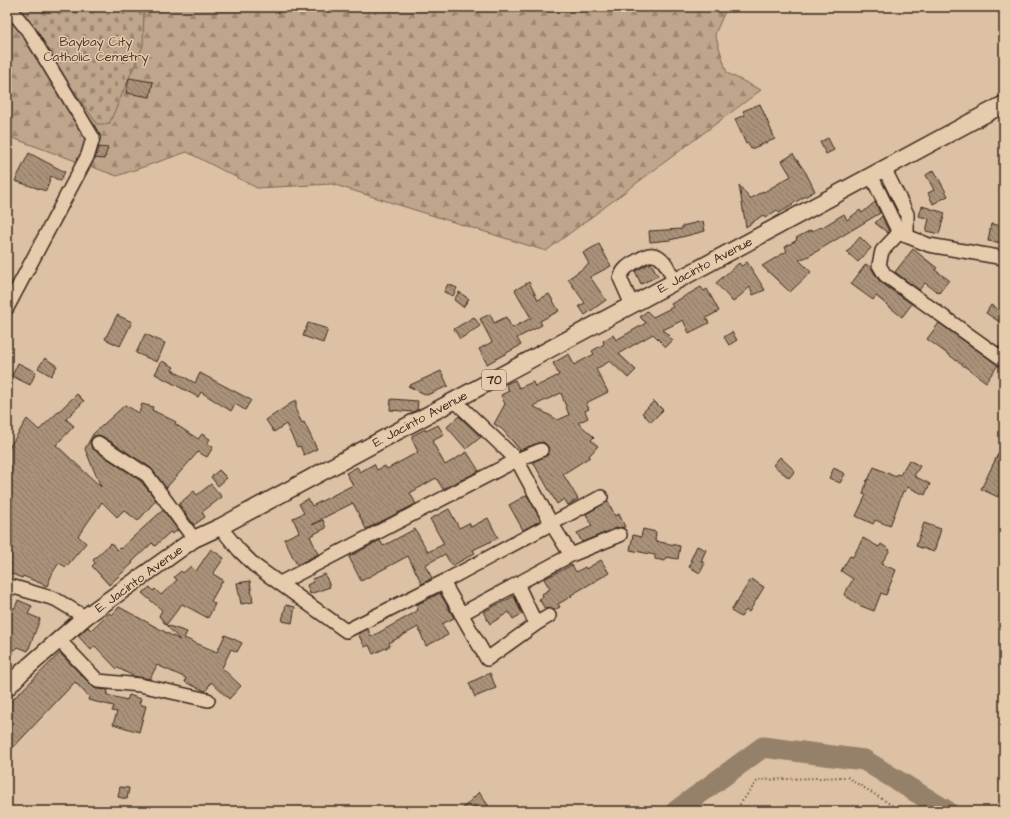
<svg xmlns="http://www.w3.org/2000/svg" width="1011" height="818" viewBox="0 0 1011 818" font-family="'Architects Daughter',sans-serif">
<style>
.forest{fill:url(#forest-firs);stroke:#7c6854}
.cemetery{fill:url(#cemetery-stones);stroke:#7c6854}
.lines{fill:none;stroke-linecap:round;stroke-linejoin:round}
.river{stroke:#958069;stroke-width:21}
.building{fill:url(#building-back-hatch);stroke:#3b2a1e;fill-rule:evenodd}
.minor-casing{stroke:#3b2a1e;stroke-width:16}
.major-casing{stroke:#3b2a1e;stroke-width:19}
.path{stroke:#3b2a1e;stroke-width:2;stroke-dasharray:1 3;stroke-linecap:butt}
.minor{stroke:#e6cbad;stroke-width:13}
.major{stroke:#e6cbad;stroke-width:16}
.labels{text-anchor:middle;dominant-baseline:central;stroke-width:3;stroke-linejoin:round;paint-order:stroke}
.shield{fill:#e6cbad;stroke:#6e5a49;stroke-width:1}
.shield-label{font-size:12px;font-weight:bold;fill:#3b2a1e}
.park-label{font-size:13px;fill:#4f3c2e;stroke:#e6cbad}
.street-label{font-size:13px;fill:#3b2a1e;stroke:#e6cbad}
</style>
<defs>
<pattern id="forest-firs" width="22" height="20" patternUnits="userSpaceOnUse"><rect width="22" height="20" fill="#bea58b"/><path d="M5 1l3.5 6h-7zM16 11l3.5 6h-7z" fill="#9c8771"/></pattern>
<pattern id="cemetery-stones" width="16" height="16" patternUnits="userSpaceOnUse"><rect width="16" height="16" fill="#bea58b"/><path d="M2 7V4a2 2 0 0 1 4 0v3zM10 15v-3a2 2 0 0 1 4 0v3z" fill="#9c8771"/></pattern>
<pattern id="building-back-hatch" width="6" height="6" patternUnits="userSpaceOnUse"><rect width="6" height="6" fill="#aa927a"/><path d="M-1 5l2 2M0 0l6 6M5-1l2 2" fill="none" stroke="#8c7763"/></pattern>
</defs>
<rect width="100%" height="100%" fill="#dcc1a4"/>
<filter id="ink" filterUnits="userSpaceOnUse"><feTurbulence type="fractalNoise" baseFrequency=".025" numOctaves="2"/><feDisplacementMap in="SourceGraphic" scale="8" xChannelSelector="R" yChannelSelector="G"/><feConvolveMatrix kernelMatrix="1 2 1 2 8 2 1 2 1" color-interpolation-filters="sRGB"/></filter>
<g filter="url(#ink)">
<path class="forest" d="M7,7H727L715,34L727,73L761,90L546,251L332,184L257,188L187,152L117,176L7,136Z"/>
<path class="cemetery" d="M16,7H144L143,46L109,124H97Z"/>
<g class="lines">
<path class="river" d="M676,811L763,747L864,760L947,811"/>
</g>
<path class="building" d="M129,78L153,82L150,97L126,93Z
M760,104L775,139L751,149L748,143L746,144L735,119L745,115L743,111Z
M828,138L834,150L826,154L820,142Z
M99,147L108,148L104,159L95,158Z
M29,153L65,172L60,181L51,176L46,191L15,181Z
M793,154L806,173L815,191L792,204L793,205L779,213L777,210L765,218L763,215L746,227L739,185L750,199L763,191L764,192L791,176L782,161Z
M934,170L948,196L933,204L928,193L934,190L926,175Z
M875,202L880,213L809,256L799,260L811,272L790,292L762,266L787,251L785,247L797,240L796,238L811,230V232L820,227L821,228L844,214L847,220L860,210L862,213Z
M922,206L945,213L939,234L926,231L929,219L919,216Z
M882,216L889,232L888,233L875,223Z
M703,221L705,231L670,240L650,242L649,231L682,229V226Z
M991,224L1004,226V243L988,241Z
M860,237L871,248L858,262L847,252Z
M599,244L611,266L590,277L606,300L585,315L579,306L585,303L568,279L589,264L583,253Z
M913,249L937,268L935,270L949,280L939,293L925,283L919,290L895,272Z
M747,262L765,290L753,295L750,287L733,302L716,283L739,263L742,266Z
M651,263L658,276L641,284L635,271Z
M866,264L872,269L880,282L912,304L902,317L876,296L873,300L851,284Z
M529,282L538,300L549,294L559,311L540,321L542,325L517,338L521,345L487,364L479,349L492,342L480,319L490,314L494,323L506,317L512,328L531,318L515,290Z
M448,284L457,288L453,296L444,292Z
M701,287L704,291L707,289L719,311L706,318L709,323L689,333L683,320L663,330L673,340L666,347L653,334L623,351L619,354L636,370L628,378L610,361L596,369L608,392L586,403L589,409L585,411L588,418L578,423L594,437L591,440L598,446L589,456L590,457L563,474L578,499L568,505L564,499L557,504L533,462L548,455V447L546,444L542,442L538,443L520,450L502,429L494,424L505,404L501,395L509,391L506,384L515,380L519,388L533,382L535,387L559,375L553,363L569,354L574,365L594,354L592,351L604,344L603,341L613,335L616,340L646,323L640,317L647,311L653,317L673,307L671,304ZM561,393L569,415L558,420L533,406Z
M459,292L469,299L463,307L454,300Z
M991,305L1004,314V325L986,313Z
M117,315L132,322L120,346L105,339Z
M474,317L480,326L460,339L454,329Z
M308,323L328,329L323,343L303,336Z
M939,323L998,365L986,382L927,339Z
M732,332L737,340L729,345L724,337Z
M145,334L165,343L157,362L136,353Z
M45,358L57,366L51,376L38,368Z
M162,361L174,367L172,370L195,383L200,373L251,400L245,410L235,404L231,411L201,392L198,397L155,374Z
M18,363L36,372L30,385L12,376Z
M441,371L448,386L427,395L408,386Z
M77,394L84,401L66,419L74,426L56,445L101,487L85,449L93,434L125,405L139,413L142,404L153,407L152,410L176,422L175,424L198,439L202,434L210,439L207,444L213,447L207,457L198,452L166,488L151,468L102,436L98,435L94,436L90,442L91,446L93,449L141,481L156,500L138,521L124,510L117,517L102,502L78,536L86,543L66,567L59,563L53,572L47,586L23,576L22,578L7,572V451L27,419L39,430Z
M391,399L418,401L417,410L413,412L390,410Z
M296,400V411L302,423L304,422L317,449L304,455L300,446L297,447L286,424L274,432L266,420Z
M654,401L663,410L651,422L642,413Z
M459,416L481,437L466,449L447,427Z
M438,425L444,435L432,441L445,465L467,452L479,471L443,489L436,478L410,493L416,504L366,529L353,503L327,516L312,525L323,520L326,528L310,536L318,554L297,565L284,539L299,532L293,518L304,513L299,504L308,499L312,506L353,485L346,473L357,467L360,472L374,464L377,470L385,466L387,469L418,452L412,439V436L425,429L426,431Z
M1004,442V484L998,497L981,489Z
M780,457L795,471L789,478L773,465Z
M909,460L920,466L914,476L930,484L925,495L908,487L905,492L903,491L890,526L875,520L873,524L856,516L866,495L863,494L867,480H868L874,467L896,477L897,474L900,475Z
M834,468L845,474L840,483L829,478Z
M219,470L227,478L218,486L211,477Z
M211,484L222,497L202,512L205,517L194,525L179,504L194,491L197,495Z
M527,495L541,520L523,530L509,505Z
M608,501L615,516L619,514L625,527L617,528L582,542L577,533L592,526L586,514Z
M449,509L459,528L469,523L471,527L488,518L498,538L473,550L475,553L452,566L445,554L425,565L432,578L422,584L408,556L361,581L349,557L380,540L383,546L415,529L428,552L444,544L430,519Z
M163,510L178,530L172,534L170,532L155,546L152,543L132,562L133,563L109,585L92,566L95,563L93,560L111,543L117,550L119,548L120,549Z
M924,523L941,529L934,552L916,546Z
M643,529L656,532L655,541L680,546L678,559L666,557L665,561L655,559V555L630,550L633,535L641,537Z
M863,538L879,547L881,544L890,550L881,564L896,570L886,595L881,593L874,611L861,606L844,595L853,579L841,571L850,556L853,557Z
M697,546L706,550L701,561L705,563L700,573L689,567L692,561H690Z
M211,549L224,558L213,574L223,580L211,601L215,604L208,618L182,604L166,625L159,616L162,610L142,593L150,587L153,591L155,589L161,595L177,580L174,577L181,571L183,573L191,566L196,571Z
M601,560L609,573L571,595L572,596L558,604L560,607L554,610L549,608L545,609L539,599L543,597L542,594L550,589L544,579L572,565L576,572L585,567L586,569Z
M325,574L330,587L310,594L307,585L313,582L312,579Z
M751,579L764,587L749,612L746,610L741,617L731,611Z
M250,581L253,602L241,604L237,583Z
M440,593L454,618L442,624L448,635L426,646L418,627L389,643L390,646L373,654L369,645L365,647L358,634L368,629L371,637L414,613L418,610L416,605Z
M514,596L522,614L513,619L509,612L490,624L483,612Z
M18,600L32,606L28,614L40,619L28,651L18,647L7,658V610L12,611L13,608H15Z
M286,605L295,607L292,623L282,621Z
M119,607L180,640L166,625L187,632L184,638L217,652L225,635L242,643L237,652L231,649L222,668L241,686L229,699L211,682L206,691H205L185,682L186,678L157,665L150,679L133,676L118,668L117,669L95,646L91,650L78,636L88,627L91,630L109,613L112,615Z
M60,653L93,687L97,689L108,690L107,695L127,700L129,695L141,699L139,704L146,706L139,732L113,724L117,712L112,711L114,706L88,700L89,697L75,682L7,754V705Z
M490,673L496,688L475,697L469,683Z
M120,787L129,788L127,799L118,797Z
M479,792L492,811H460Z"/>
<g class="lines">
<defs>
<path id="minor" d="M884,168L907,214V235
M871,175L899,233L929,245L1004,258
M899,233L882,251L879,265L885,275L1004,360
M632,305L620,278C623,269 628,266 635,262C640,259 647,254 653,255C665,256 670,273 675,282
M7,308L88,155L93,138L29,32L9,7
M455,401L517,460L551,523L571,555
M98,443L147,475L194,539
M220,527L239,550L254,565L346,631L443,582L601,497
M443,582L487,659L536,624L549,616
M280,583L517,460L541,450
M517,584L536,624
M7,585L55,599L85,617
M461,614L571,555L620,535
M59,640L98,681L140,685L208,700"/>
<path id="major" d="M7,688L21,673L85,617L194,539L220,527L1004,104"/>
</defs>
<use href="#minor" class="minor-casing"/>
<use href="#major" class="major-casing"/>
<path class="path" d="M735,811L758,780L847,777L901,811"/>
<use href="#minor" class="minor"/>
<use href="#major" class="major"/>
</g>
</g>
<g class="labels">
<rect class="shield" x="482" y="370" width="24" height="20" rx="3"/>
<g class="shield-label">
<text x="494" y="380">70</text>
</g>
<g class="park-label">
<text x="96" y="42">Baybay City<tspan x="96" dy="15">Catholic Cemetry</tspan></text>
</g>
<g class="street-label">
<text transform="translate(705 265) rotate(-28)">E. Jacinto Avenue</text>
<text transform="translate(420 419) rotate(-28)">E. Jacinto Avenue</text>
<text transform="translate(139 579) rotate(-36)">E. Jacinto Avenue</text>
</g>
</g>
<rect width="1011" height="818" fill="none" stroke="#e6cbad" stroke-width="24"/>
<rect x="12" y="12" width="987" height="794" fill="none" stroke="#3b2a1e" stroke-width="1.5" filter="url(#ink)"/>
</svg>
